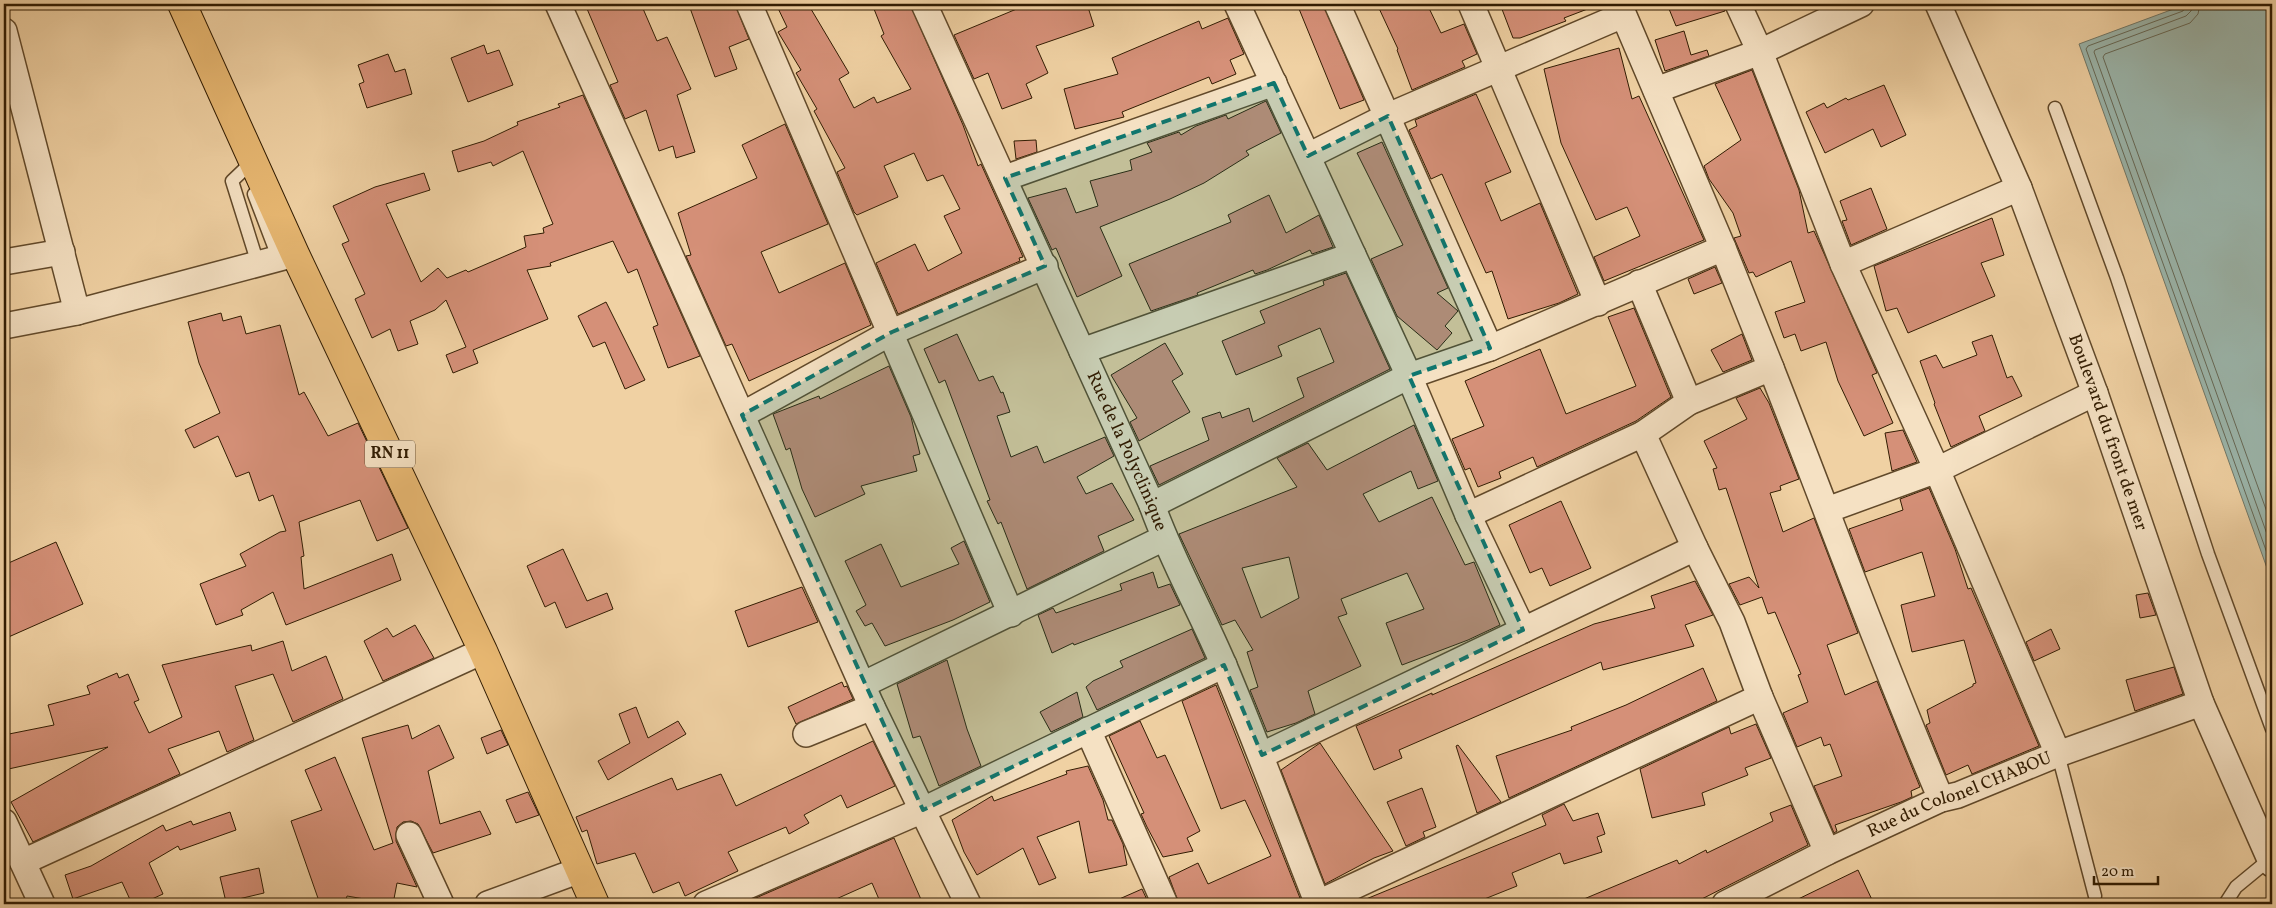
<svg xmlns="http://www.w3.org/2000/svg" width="2276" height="908" viewBox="0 0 2276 908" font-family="Vollkorn,serif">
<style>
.water{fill:#9bb6ac;stroke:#717868}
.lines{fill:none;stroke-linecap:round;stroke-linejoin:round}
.shore{stroke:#666957;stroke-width:1}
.building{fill:#d59078;stroke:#311c02;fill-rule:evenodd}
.service-casing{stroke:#61492a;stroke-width:15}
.minor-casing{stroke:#61492a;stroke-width:28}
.primary-casing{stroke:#311c02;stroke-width:30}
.service{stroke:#f5e1c3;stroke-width:12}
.minor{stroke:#f5e1c3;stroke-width:25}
.primary{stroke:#e8b872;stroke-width:28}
.marked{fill:#0f766e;fill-opacity:0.2;stroke:#0f766e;stroke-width:4;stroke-dasharray:10 6;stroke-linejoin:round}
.labels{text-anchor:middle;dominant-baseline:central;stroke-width:5;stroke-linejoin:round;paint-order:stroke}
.shield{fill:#f5e1c3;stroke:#6c573c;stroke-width:1}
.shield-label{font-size:16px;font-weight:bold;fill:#311c02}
.street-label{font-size:18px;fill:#311c02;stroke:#f5e1c3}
</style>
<rect width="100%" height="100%" fill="#f0d1a3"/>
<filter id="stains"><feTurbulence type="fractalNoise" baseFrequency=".004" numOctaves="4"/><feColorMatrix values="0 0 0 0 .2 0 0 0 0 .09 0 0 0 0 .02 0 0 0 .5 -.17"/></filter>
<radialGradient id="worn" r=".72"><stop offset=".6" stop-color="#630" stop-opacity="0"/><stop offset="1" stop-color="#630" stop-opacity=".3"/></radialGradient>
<path class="water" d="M2187,4H2272V582L2079,44Z"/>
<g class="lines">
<path class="shore" d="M2186,4L2183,11L2088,46L2086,49L2272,567
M2193,4L2191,11L2186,16L2095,50L2094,52L2272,548
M2200,4L2198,14L2190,23L2105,54L2103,57L2272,526"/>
</g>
<path class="building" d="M585,4H641L657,41L667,37L691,89L677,95L695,152L676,158L673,146L659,151L646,110L625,119L610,85L618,82Z
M701,4H735L749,39L729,47L737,69L715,77L690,8Z
M776,4H808L849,73L839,79L854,108L874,97L877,103L911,89L881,36L884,34L872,4H910L963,125L978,166L981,164L1023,257L1019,258L1020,261L898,314L876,263L915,244L928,271L962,253L944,216L960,209L943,175L927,181L914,153L884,166L898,197L857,215L854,212L837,172L845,168L814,111L817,109L796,73L801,70L778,32L787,27Z
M1018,4H1087L1094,26L1036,46L1048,73L1026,84L1032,98L1002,109L988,73L974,79L954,35L1019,8Z
M1297,4H1323L1364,100L1340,109Z
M1377,4H1427L1441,33L1464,24L1477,54L1462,61L1465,67L1412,90L1397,50L1398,49Z
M1500,4H1598V5L1564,18L1566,21L1520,38H1513Z
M1667,4H1724L1725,11L1676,26Z
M1228,18L1244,54L1230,60L1236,74L1212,84L1209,77L1122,112L1124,117L1075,129L1064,89L1118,74L1112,58L1199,21L1202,29Z
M1684,31L1691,55L1707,50L1709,56L1665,71L1655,40Z
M484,45L487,54L499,50L513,85L468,102L451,58Z
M1619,48L1632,99L1639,96L1704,240L1604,281L1594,257L1640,236L1627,207L1596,220L1561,143L1544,69Z
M388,54L395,72L405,69L412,94L367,108L359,84L364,82L358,65Z
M1752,70L1799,190L1808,233L1814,231L1877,373L1872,375L1893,423L1864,436L1838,381L1826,342L1801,351L1795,334L1784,338L1775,312L1805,302L1791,261L1756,277L1753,272L1749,273L1734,238L1741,236L1733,213L1709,179L1704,166L1741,140L1715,84Z
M1884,85L1906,135L1881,147L1873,129L1825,153L1806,112L1824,103L1827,108L1846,98L1848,100Z
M1476,94L1511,172L1485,183L1501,221L1540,203L1578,294L1559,303L1508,319L1492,271L1486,273L1442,174L1431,179L1409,130L1417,126L1415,120Z
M583,95L700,356L668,368L653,327L658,325L637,269L628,273L613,241L550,263L551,266L527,270L548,319L473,350L478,363L453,373L446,355L466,347L446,300L435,310L410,321L418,344L398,351L390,329L372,338L355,299L365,294L342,244L349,241L333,206L375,187L424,173L430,190L386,204L421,282L438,268L447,278L466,270L468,272L526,247L524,236L544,233L543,228L553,224L523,151L493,166L491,162L458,172L452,151L484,141L518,125L517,122L560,107L558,104Z
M1266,101L1281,133L1246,151L1249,155L1204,183L1170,199L1100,227L1122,276L1077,297L1056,248L1052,250L1028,198L1066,188L1076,213L1098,206L1090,181L1132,170L1130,160L1152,152L1147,143L1179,132L1181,135L1196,126L1226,115L1228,119Z
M785,124L828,224L761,252L779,293L845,263L871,325L749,381L732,344L726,346L686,256L691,255L678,213L757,178L742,145Z
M1036,140L1037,152L1016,159L1014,141Z
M1382,142L1448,288L1437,293L1458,311L1445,326L1452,333L1437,350L1397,316L1371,259L1403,245L1357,153Z
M1871,188L1887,229L1851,245L1842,221L1847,220L1840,201Z
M1269,195L1286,233L1319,215L1333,247L1312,254L1310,250L1267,270L1255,274L1253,270L1197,293L1198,295L1151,311L1129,264L1231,222L1228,215Z
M1992,218L2004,255L1981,263L1995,296L1908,333L1897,308L1886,311L1874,266Z
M1715,267L1722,283L1694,294L1688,279Z
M1346,273L1390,369L1159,485L1150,466L1209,440L1202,418L1220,412L1222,418L1249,408L1253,422L1304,397L1297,378L1334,362L1320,328L1278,346L1282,356L1236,375L1222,341L1265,323L1260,311L1324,285L1323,281Z
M606,302L645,380L625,389L605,342L593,347L578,316Z
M1634,308L1671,397L1636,421L1537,467L1533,457L1499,472L1501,478L1478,487L1470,468L1465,470L1452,439L1484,426L1465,381L1540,349L1566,414L1636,386L1608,317Z
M221,313L223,321L241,316L246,334L280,325L299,395L304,392L328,436L358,423L408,528L377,541L360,500L299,522L304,556L301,557L304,589L392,554L401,580L286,625L273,592L241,610L243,615L216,625L200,584L246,566L240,554L280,532L286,531L273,495L259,501L249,472L236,477L218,436L194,448L185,430L220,413L199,363L188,322Z
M957,334L979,381L993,376L1001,393L1003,392L1010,412L997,416L1011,457L1037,446L1044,463L1105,437L1114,456L1077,477L1086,494L1112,483L1134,520L1098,536L1104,551L1027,589L1001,522L998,524L987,501L990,500L945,380L939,383L924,349Z
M1742,334L1752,360L1723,372L1711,350Z
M1992,335L2007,378L2012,376L2022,396L1979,416L1985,431L1951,447L1934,404L1935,403L1920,361L1936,355L1943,368L1977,355L1972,342Z
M1165,343L1183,374L1172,381L1190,412L1139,441L1130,422L1137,418L1111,375Z
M889,366L911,417L920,454L913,456L917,471L861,486L865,494L815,517L802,489L790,448L786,450L773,414L819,396L820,399Z
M1760,388L1769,403L1799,479L1780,486L1781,490L1770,493L1783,532L1814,518L1858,633L1827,645L1845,695L1877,681L1920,787L1911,791L1912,797L1901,802L1835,825L1837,831L1834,833L1814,786L1842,776L1830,744L1824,746L1821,737L1797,747L1783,713L1808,702L1798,675L1801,674L1775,612L1768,614L1762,597L1740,605L1729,584L1749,577L1759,588L1726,488L1719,490L1713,469L1717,468L1704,441L1747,419L1736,398Z
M1414,425L1438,481L1418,489L1411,471L1363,494L1379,522L1432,497L1465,565L1474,562L1500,625L1468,640L1402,665L1386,623L1424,609L1407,573L1341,599L1347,614L1338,617L1361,666L1308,691L1315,714L1296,723L1267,732L1250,690L1258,687L1247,652L1253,650L1235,620L1222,625L1179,534L1297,487L1277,458L1308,443L1327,470ZM1289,557L1299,598L1261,618L1242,568Z
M1903,430L1917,462L1892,471L1885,433Z
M1929,488L1955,549L1968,589L1971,588L2039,746L1972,774L1968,765L1946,775L1926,725L1930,723L1927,710L1973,686V684L1976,683L1964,640L1912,652L1901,605L1935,596L1922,552L1865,572L1849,529L1903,510L1900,499Z
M1561,501L1591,568L1550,586L1542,568L1530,573L1509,525Z
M964,541L990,602L953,620L885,646L872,623L865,626L856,611L866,605L845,561L881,544L901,587L959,564L951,548Z
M56,542L83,604L4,639V565Z
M563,549L587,601L607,593L613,609L566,628L555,602L545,607L527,566Z
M1153,572L1158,588L1170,584L1180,605L1074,645L1073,643L1052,653L1038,615L1053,608L1056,613L1122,590L1120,584Z
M1695,581L1713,615L1685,625L1694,646L1603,670L1601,662L1399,750L1402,758L1374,770L1356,726L1432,693V695L1594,624L1655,608L1651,596Z
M802,587L818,622L748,647L735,611Z
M2148,593L2156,615L2140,618L2136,595Z
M415,625L434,658L383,681L364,641L387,628L393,637Z
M1192,629L1205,658L1097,710L1086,687L1093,681L1123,667L1120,661Z
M2051,629L2060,649L2034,661L2026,642Z
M283,641L292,671L326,656L343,699L293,722L273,674L235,686L254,740L227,752L219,731L168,749L180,774L33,842L11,802L108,747L4,770V735L54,725L48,705L90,694L87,686L117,673L119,678L128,674L139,700L134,702L149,733L182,717L162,665L251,645L252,651Z
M947,660L967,729L981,766L939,786L920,736L913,738L897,684Z
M2174,667L2183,694L2135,711L2126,680Z
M1703,668L1717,701L1509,798L1496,756L1572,730L1571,727L1626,705Z
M842,682L844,687L847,686L853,699L796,724L788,707Z
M1216,685L1300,898L1289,904H1179L1169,877L1198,863L1208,884L1271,856L1245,800L1221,809L1182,701Z
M1077,692L1083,717L1051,732L1040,712Z
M636,707L648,738L678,721L686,734L608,780L598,761L630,743L619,714Z
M1140,721L1157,758L1165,755L1200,831L1187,838L1193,851L1163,857L1147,827L1141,814L1144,813L1109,736Z
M1756,724L1771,758L1745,768L1748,775L1702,793L1705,805L1652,818L1640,769L1729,727L1731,734Z
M408,725L412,739L439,725L454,758L428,771L440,824L480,811L491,834L433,853L418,824L411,821L403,822L397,827L396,841L417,887L397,883L393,904L347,896L345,904H320L291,821L322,810L305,770L335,757L374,850L393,843L362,738Z
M501,730L508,745L487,754L481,738Z
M873,741L895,786L847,808L841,795L804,815L809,823L789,834L786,827L728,852L738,871L685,896L679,882L653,893L635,853L597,864L587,830L582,832L576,817L672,778L677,790L721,774L736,806Z
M1320,743L1393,851L1374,858L1325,884L1281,770Z
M1458,745L1501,802L1477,813L1456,746Z
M1088,766L1103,800L1108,820H1112L1123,844L1127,865L1089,873L1079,821L1037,837L1056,878L1039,885L1023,848L977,875L964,852L952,820L992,796L994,801L1067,774L1066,771Z
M1422,788L1436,827L1423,832L1425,837L1406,846L1387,802Z
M528,792L539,815L516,823L506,800Z
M1564,804L1573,821L1598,813L1605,834L1597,837L1602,852L1564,864L1560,853L1512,873L1517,886L1472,904H1354L1546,825L1542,815Z
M1791,805L1808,845L1692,904H1572L1677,860L1679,864L1706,850L1707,853L1773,821L1770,813Z
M230,812L236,830L180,850L178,846L149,863L163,894L141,904H132L122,882L73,899L65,875L91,866L163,825L166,831L191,821L193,825Z
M894,838L923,904H881L872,883L825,904H742Z
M259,868L264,893L226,902L220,877Z
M1858,870L1874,904H1788Z
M1142,889L1149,904H1108Z"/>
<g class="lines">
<defs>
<path id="service" d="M2055,108L2117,278L2208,554L2272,729
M254,160L232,181L258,264
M254,194L278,257
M2058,754L2095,896
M2225,904L2236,887L2270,859"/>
<g id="minor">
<path d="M558,4L872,707L968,904"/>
<path d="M749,4L1011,614"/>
<path id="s1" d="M924,4L1152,505C1172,561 1202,613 1225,668C1258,746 1287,826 1318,904"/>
<path d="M1237,4L1409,376L1468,515L1523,630"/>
<path d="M1337,4L1490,348"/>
<path d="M1471,4L1598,303"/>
<path d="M1619,4L1723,248L1771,368L1689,402L1643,434L1695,548L1732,622L1760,697L1827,852"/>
<path d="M1738,4L1760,52L1843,264L1937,470L2058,754"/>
<path id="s2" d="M1938,4L2019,188L2095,393L2201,703L2272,864"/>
<path d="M4,31L77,312"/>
<path d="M1656,90L1760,52L1861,4"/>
<path d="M1308,156L1388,116L1623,15"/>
<path d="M1005,178L1274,83"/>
<path d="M4,262L62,252"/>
<path d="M1843,264L2019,188"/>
<path d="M1639,283L1689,402"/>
<path d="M4,326L77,312L295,254"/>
<path d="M1082,351L1353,255"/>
<path d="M1771,368C1828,512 1880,657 1941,799"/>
<path d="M742,415L892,332L1045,266"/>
<path d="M1152,505L1409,376L1490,348L1723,248"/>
<path d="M1827,510L1937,470L2095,393"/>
<path d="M1468,515L1643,434"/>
<path d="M862,685L1164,538"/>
<path d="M1088,730L1165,904"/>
<path d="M806,734L872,707"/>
<path d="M1262,755L1695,548"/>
<path d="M4,822L42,904"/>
<path d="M409,835L441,904"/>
<path d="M23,862L483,651"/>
<path d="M1318,903L1760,697"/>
<path d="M488,904L580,870"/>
<path d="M706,904L923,810L1224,665"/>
<path id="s3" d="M1725,904L1827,852L1941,799L1958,795L2058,754L2201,703"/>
</g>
<path id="primary" d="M182,4L295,254L483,651L595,904"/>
</defs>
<use href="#service" class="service-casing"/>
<use href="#minor" class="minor-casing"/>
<use href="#primary" class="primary-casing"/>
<use href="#service" class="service"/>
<use href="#minor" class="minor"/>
<use href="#primary" class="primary"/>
</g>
<path class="marked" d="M1274,83L1308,156L1388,116L1490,348L1409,376L1523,630L1262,755L1224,665L923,810L742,415L892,332L1045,266L1005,178Z"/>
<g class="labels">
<rect class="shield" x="365" y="440.5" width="50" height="27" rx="4"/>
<g class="shield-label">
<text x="390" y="454">RN 11</text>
</g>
<g class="street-label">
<text stroke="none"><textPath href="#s2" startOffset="461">Boulevard du front de mer</textPath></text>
<text stroke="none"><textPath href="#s1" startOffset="491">Rue de la Polyclinique</textPath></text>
<text stroke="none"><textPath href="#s3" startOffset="259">Rue du Colonel CHABOU</textPath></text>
</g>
</g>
<rect width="2276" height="908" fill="none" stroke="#f0d1a3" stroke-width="20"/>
<rect x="5" y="5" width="2266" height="898" fill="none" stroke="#311c02" stroke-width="2.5"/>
<rect x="10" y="10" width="2256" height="888" fill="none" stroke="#311c02"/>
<path d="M2094 876v8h64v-8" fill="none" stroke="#311c02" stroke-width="2.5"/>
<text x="2101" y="876" font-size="15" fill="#311c02" stroke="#f5e1c3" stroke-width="4" paint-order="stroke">20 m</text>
<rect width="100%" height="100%" filter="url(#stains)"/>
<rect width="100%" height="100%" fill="url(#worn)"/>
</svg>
